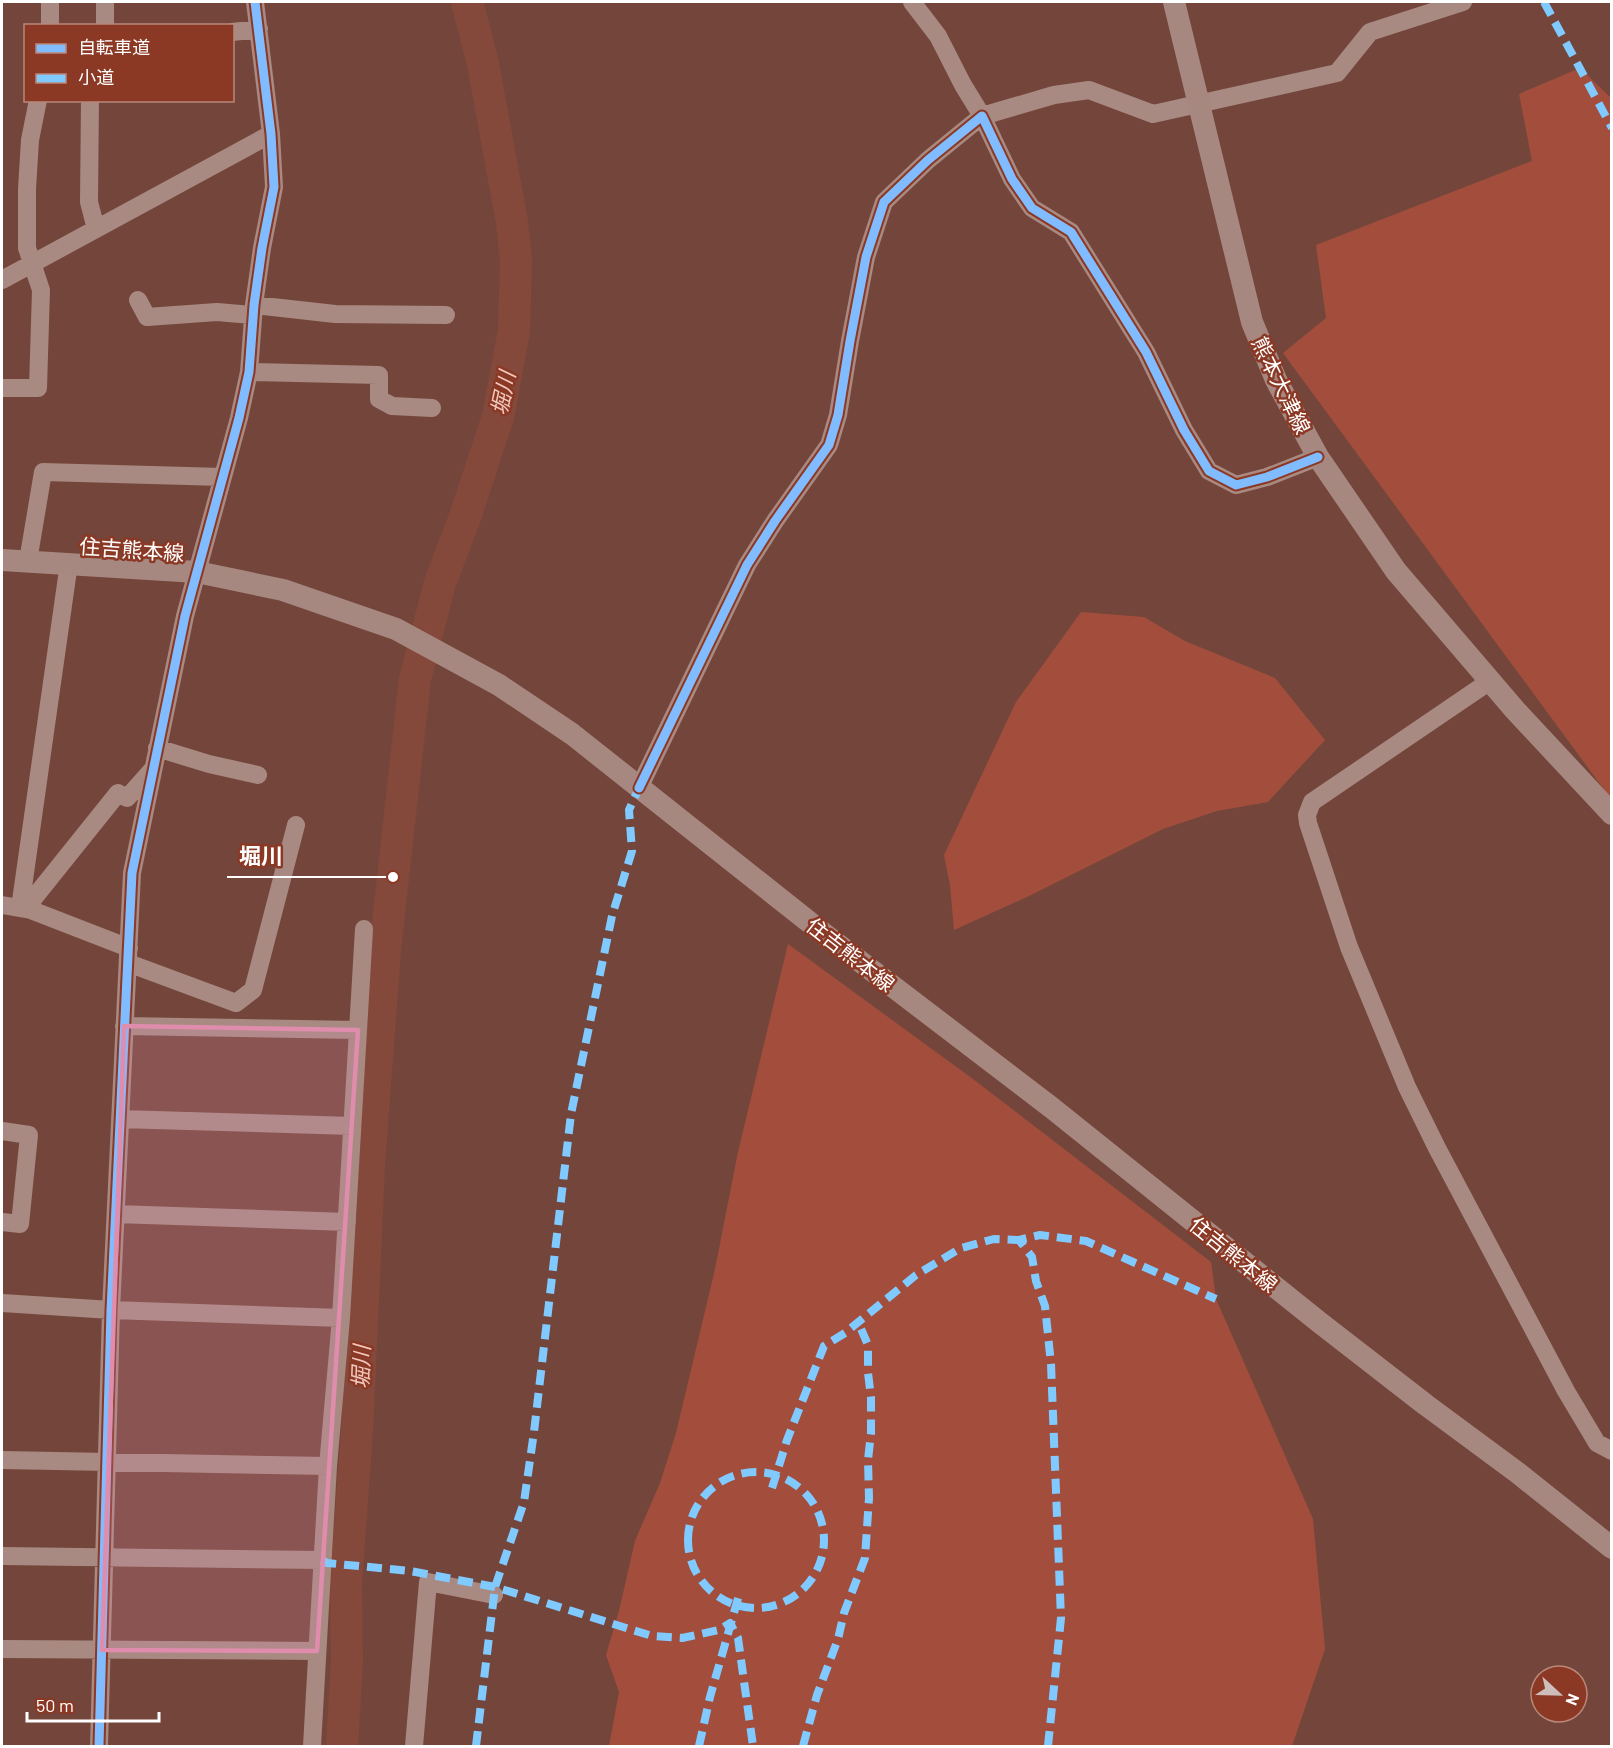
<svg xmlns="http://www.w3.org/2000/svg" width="1613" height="1748" viewBox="0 0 1613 1748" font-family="Barlow,'Noto Sans JP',sans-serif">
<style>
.green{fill:#a34e3c}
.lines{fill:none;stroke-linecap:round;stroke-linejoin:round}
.river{stroke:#84493b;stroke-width:32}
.minor{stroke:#a88a82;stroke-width:18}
.major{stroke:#a78881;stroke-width:22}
.quiet{stroke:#80caff;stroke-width:8;stroke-dasharray:15 8;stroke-linecap:butt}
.cycleway-casing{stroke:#8b3824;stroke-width:13}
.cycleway{stroke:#80bcff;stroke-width:9}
.marked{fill:#e08cad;fill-opacity:0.2;stroke:#e08cad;stroke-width:4.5;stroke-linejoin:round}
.labels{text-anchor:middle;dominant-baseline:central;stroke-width:5;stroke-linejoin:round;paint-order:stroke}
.street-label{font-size:21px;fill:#fff;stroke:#8b3824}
.water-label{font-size:22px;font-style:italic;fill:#f1c7be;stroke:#8b3824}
.leader{fill:none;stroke:#fff;stroke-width:2}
.callout-dot{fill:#fff;stroke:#8b3824;stroke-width:2}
.callout-label{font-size:22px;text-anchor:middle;font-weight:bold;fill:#fff;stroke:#8b3824;stroke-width:5;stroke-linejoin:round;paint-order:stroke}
</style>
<rect width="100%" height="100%" fill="#74463b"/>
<path class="green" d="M1580,68L1611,98V799L1283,353L1326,318L1316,245L1532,161L1519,94Z
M1081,612L1144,617L1185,641L1275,678L1325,740L1268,802L1217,811L1163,829L1027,897L954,930L950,885L944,855L1016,702Z
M788,944L973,1079L1211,1262L1216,1299L1313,1519L1325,1649L1292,1746H609L619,1692L606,1655L619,1611L635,1541L660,1483L676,1433L715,1269L738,1152Z"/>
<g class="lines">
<path class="river" d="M342,1746L347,1662L346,1582L357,1431L369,1165L385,950L415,679L440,583L465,517L498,417L514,331L516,261L512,222L483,64L467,2"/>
<path class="minor" d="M50,2V26
M912,2L938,36L963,85L982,116L1012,179L1032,208L1071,232L1146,352L1184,430L1209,471L1236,485L1267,477L1318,457
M105,26V2
M232,32L259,29
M90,100L89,202L96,229
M2,280L271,134
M138,300L147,317L217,312L252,315
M254,305L335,314L446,315
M249,372L379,375V399L392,406L432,408
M2,388H38L41,290L27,248V189L30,140L38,100
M28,561L43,472L223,477
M1490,681L1312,802L1307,815L1308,823L1349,947L1407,1087L1437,1148L1566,1391L1597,1443L1612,1451
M157,748L209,764L258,775
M639,788L747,565L775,521L829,445L838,415L850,341L866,257L884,202L928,160L982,116L1054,95L1089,90L1153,114L1337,73L1370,32L1463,2
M2,905L31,910L33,899L118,793L127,798L152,770
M20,908L69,563
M31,910L129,948
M128,963L236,1003L253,990L296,825
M124,1026L358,1030
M120,1119L352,1126
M2,1131L29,1135L20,1224L2,1222
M116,1214L347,1222
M2,1303L111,1310L341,1318
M2,1460L328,1466
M2,1556L322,1560
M2,1649L317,1651
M99,1746L111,1310L132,873L185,616L239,418L249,372L254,305L262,248L274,187L271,134L255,2
M312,1746L328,1466L341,1318L364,929
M414,1746L428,1582L494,1595"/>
<path class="major" d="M1174,2L1252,322L1276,380L1318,457L1396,571L1515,710L1612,814
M2,560L197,572L283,590L396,629L499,685L572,734L823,933L1052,1108L1319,1322L1426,1405L1518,1473L1612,1548"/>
<path class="quiet" d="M1544,2L1612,128
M688 1540a68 68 0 1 1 136 0a68 68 0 1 1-136 0Z
M772,1488L787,1440L824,1346L845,1333L916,1275L961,1248L994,1239L1019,1240
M322,1560L327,1563L410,1571L495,1587L652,1636L682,1638L719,1630L730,1623L738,1638L753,1746
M476,1746L495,1587L524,1502L534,1432L571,1114L612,916L632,851L629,810L639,788
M699,1746L710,1697L739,1595
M803,1746L817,1695L838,1639L844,1613L865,1558L869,1498L868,1460L871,1433V1397L868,1373V1345L858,1322
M1048,1746L1061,1618L1051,1364L1045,1306L1036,1281L1032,1257L1019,1240L1040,1235L1086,1241L1216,1299"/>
<defs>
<path id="cycleway" d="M639,788L747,565L775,521L829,445L838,415L850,341L866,257L884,202L928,160L982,116L1012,179L1032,208L1071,232L1146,352L1184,430L1209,471L1236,485L1267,477L1318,457
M99,1746L111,1310L132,873L185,616L239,418L249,372L254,305L262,248L274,187L271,134L255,2"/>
</defs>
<use href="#cycleway" class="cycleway-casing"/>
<use href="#cycleway" class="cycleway"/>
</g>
<path class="marked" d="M124,1026L358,1030L317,1651L102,1650Z"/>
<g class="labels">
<g class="street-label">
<text transform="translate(1282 385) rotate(64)">熊本大津線</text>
<text transform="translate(132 549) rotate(4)">住吉熊本線</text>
<text transform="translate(851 954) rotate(38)">住吉熊本線</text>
<text transform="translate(1234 1254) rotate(39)">住吉熊本線</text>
</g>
<g class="water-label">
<text transform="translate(502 393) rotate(-78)">堀川</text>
<text transform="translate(360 1367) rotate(-88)">堀川</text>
</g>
</g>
<path class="leader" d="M393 877L295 877H227"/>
<circle class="callout-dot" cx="393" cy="877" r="6"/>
<g class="callout-label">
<text x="261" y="864">堀川</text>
</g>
<rect width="1613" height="1748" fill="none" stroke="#ffffff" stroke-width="6"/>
<rect x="24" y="24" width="210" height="78" fill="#8b3824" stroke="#b9887c" stroke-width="1.5"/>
<rect x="36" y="44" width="30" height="9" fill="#80bcff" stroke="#b9887c" stroke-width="1.5"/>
<text x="78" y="54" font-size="18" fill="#ffffff">自転車道</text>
<rect x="36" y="74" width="30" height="9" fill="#80caff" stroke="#b9887c" stroke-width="1.5"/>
<text x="78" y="84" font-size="18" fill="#ffffff">小道</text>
<g transform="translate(1559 1694) rotate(112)"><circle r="28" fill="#8b3824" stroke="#b9887c" stroke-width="1.5"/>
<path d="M0-4.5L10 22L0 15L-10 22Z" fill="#cebeba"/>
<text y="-9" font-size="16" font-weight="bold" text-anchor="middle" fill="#ffffff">N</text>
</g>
<path d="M27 1712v9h132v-9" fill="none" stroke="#ffffff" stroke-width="3"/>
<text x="36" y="1712" font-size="18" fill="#ffffff" stroke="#8b3824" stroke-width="4.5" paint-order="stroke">50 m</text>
</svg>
